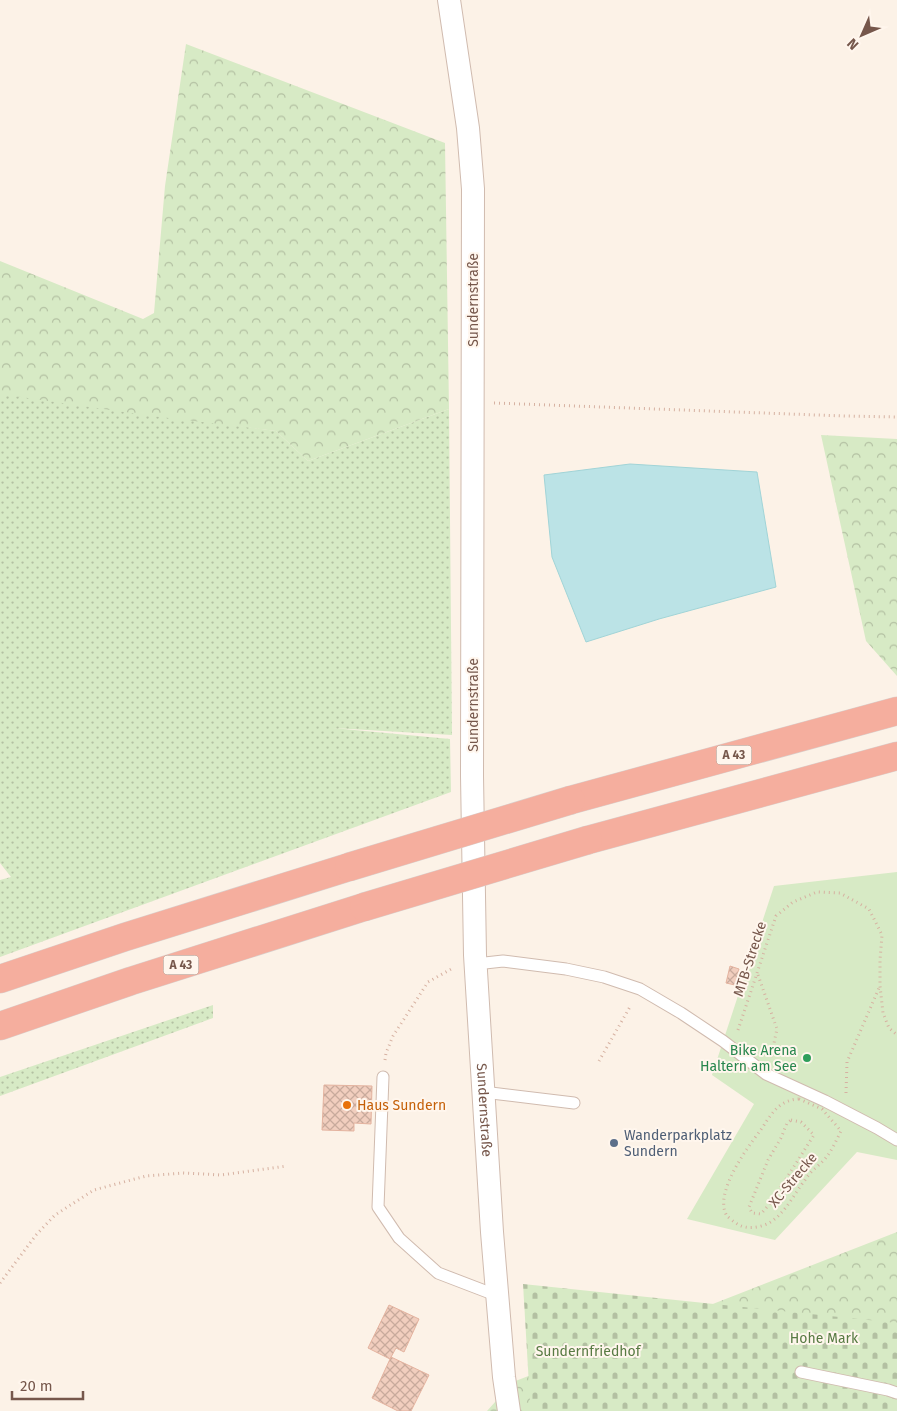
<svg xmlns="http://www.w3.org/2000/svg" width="897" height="1411" viewBox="0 0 897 1411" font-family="'Fira Sans',sans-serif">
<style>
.green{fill:url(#green-dots)}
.forest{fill:url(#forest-crowns)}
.cemetery{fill:url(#cemetery-stones)}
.pitch{fill:#d7eac5}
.water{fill:#bbe3e6;stroke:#a1d4d7}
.building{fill:url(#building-cross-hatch);stroke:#e4b39f}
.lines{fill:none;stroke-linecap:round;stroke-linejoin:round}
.service-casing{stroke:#d0bbaf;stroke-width:13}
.minor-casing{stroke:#d0bbaf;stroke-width:24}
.motorway-casing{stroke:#d9d0cd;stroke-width:29}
.path{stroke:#d6b1a1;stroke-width:3;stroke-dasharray:1 4;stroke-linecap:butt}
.service{stroke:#fff;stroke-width:11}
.minor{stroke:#fff;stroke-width:22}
.motorway{stroke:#f5ae9e;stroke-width:28}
.motorway-bridge-casing{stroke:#d9d0cd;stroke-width:29;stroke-linecap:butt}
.motorway-bridge{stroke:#f5ae9e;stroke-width:28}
.leisure-dot{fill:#2e9e5b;stroke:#fff6ed;stroke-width:2}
.food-dot{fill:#e8710a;stroke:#fff6ed;stroke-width:2}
.service-dot{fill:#5c6f8a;stroke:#fff6ed;stroke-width:2}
.labels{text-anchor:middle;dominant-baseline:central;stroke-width:4;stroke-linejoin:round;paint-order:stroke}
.shield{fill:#fff6ed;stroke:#9f877c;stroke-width:1}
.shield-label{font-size:12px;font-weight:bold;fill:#76574b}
.street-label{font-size:14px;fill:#76574b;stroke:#fff6ed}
.leisure-label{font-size:14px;fill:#27864d;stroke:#fff6ed;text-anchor:end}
.food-label{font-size:14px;fill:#c56008;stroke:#fff6ed;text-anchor:start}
.service-label{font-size:14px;fill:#4e5e75;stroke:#fff6ed;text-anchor:start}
.park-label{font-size:14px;fill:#587b43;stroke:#fff6ed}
</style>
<defs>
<pattern id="green-dots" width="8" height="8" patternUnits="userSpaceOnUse" patternTransform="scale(1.25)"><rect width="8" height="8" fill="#d7eac5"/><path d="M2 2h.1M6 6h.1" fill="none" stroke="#b3c0a2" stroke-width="1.8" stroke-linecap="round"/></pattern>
<pattern id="forest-crowns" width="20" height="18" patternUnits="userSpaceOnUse" patternTransform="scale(1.25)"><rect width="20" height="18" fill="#d7eac5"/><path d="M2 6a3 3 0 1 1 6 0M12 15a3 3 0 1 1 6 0" fill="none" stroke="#b3c0a2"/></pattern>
<pattern id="cemetery-stones" width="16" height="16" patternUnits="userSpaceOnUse" patternTransform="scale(1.25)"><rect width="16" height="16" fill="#d7eac5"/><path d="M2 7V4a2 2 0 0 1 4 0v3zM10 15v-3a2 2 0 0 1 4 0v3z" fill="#b3c0a2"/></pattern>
<pattern id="building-cross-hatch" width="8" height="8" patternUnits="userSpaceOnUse" patternTransform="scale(1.25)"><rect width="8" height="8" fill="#f1cebe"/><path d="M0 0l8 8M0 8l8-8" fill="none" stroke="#c8aa9c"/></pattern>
</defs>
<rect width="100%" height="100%" fill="#fcf2e7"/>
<path class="green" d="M0,393L276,431L308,461L449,409L452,735L333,728L450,739L451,792L0,957V880L11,877L0,863Z
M213,1005V1018L0,1096V1077Z"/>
<path class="forest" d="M186,44L445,143L449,409L308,461L276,431L152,416L0,394V261L143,319L154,313L165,186Z
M821,435L897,439V676L866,641Z
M897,1232V1411H487L513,1382Z"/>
<path class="cemetery" d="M523,1284L897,1323V1411H534L530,1402Z"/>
<path class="pitch" d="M897,872V1160L857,1152L775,1240L687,1219L754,1104L712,1075L774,886Z"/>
<path class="water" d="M630,464L757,472L776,587L659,619L586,642L552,557L544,475Z"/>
<path class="building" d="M730,966L739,969L735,985L726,983Z
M324,1085L372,1086L371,1124L354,1123V1131L322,1130Z
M389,1305L419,1319L404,1352L396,1348L390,1359L368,1348Z
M391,1357L429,1375L411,1411H398L372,1398Z"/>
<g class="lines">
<defs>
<path id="service" d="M476,964L503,961L566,969L604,977L640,989L681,1013L723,1041L766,1074L825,1101L877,1128L897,1140
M383,1077L378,1207L399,1238L438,1273L498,1296
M483,1092L574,1103
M801,1372L888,1390L897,1393"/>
<g id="minor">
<path id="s1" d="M449,0L468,128L473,189L472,776L475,955L492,1232L504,1377L509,1411"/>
</g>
<path id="motorway" d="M571,800L897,711
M588,840L897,756
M0,979L125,937L349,867
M0,1026L131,981L364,907"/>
</defs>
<use href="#service" class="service-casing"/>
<use href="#minor" class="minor-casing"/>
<use href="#motorway" class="motorway-casing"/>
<path class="path" d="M494,403L844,416L897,417
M758,975L777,1029L771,1057
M738,1030L776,916L793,902L817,892L840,893L869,909L882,935L880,960V986L883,1013L889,1028L897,1035
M385,1060L386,1053L393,1036L428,982L453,968
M599,1061L631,1005
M846,1093L847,1062L879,988
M799,1099L822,1109L841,1131C837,1139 833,1148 828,1155C822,1164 811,1170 805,1180C794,1194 785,1214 769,1223C759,1228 745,1230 736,1223C734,1222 729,1218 727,1216C713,1194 747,1148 760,1131C771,1115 778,1100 799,1099Z
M791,1120L801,1122L814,1135L772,1201L761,1214L752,1213L749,1207L768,1160L781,1138L787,1123Z
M0,1283L36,1235L55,1215L94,1190L146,1176L183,1173L221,1175L287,1166"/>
<use href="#service" class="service"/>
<use href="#minor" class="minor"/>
<use href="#motorway" class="motorway"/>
<defs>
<path id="motorway-bridge" d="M349,867L571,800
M364,907L588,840"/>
</defs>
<use href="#motorway-bridge" class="motorway-bridge-casing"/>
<use href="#motorway-bridge" class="motorway-bridge"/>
</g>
<circle class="leisure-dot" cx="807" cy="1058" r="5"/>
<circle class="food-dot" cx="347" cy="1105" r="5"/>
<circle class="service-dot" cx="614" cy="1143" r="5"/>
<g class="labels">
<g class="shield">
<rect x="716.5" y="745.5" width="35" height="19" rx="4"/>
<rect x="163.5" y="955.5" width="35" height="19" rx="4"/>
</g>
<g class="shield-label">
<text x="734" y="755">A 43</text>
<text x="181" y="965">A 43</text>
</g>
<g class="street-label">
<text transform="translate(473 300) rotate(-90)">Sundernstraße</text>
<text transform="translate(473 705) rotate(-90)">Sundernstraße</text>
<text transform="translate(750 959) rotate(-72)">MTB-Strecke</text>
<text stroke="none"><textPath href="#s1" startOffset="1112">Sundernstraße</textPath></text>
<text transform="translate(793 1180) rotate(-50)">XC-Strecke</text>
</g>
<g class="leisure-label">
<text x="797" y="1050">Bike Arena<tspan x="797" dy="16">Haltern am See</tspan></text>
</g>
<g class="food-label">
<text x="357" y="1105">Haus Sundern</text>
</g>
<g class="service-label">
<text x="624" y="1135">Wanderparkplatz<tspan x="624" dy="16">Sundern</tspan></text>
</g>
<g class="park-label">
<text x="824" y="1338">Hohe Mark</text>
<text x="588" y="1351">Sundernfriedhof</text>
</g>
</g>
<g transform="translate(862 35) rotate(225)" stroke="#fff6ed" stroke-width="4" paint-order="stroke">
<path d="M0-4L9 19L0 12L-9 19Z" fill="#76574b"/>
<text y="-8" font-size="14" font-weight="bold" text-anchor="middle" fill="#76574b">N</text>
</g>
<path d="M12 1391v8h71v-8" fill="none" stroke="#76574b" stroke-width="2.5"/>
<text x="20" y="1391" font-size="15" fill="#76574b" stroke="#fff6ed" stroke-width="4" paint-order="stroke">20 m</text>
</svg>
